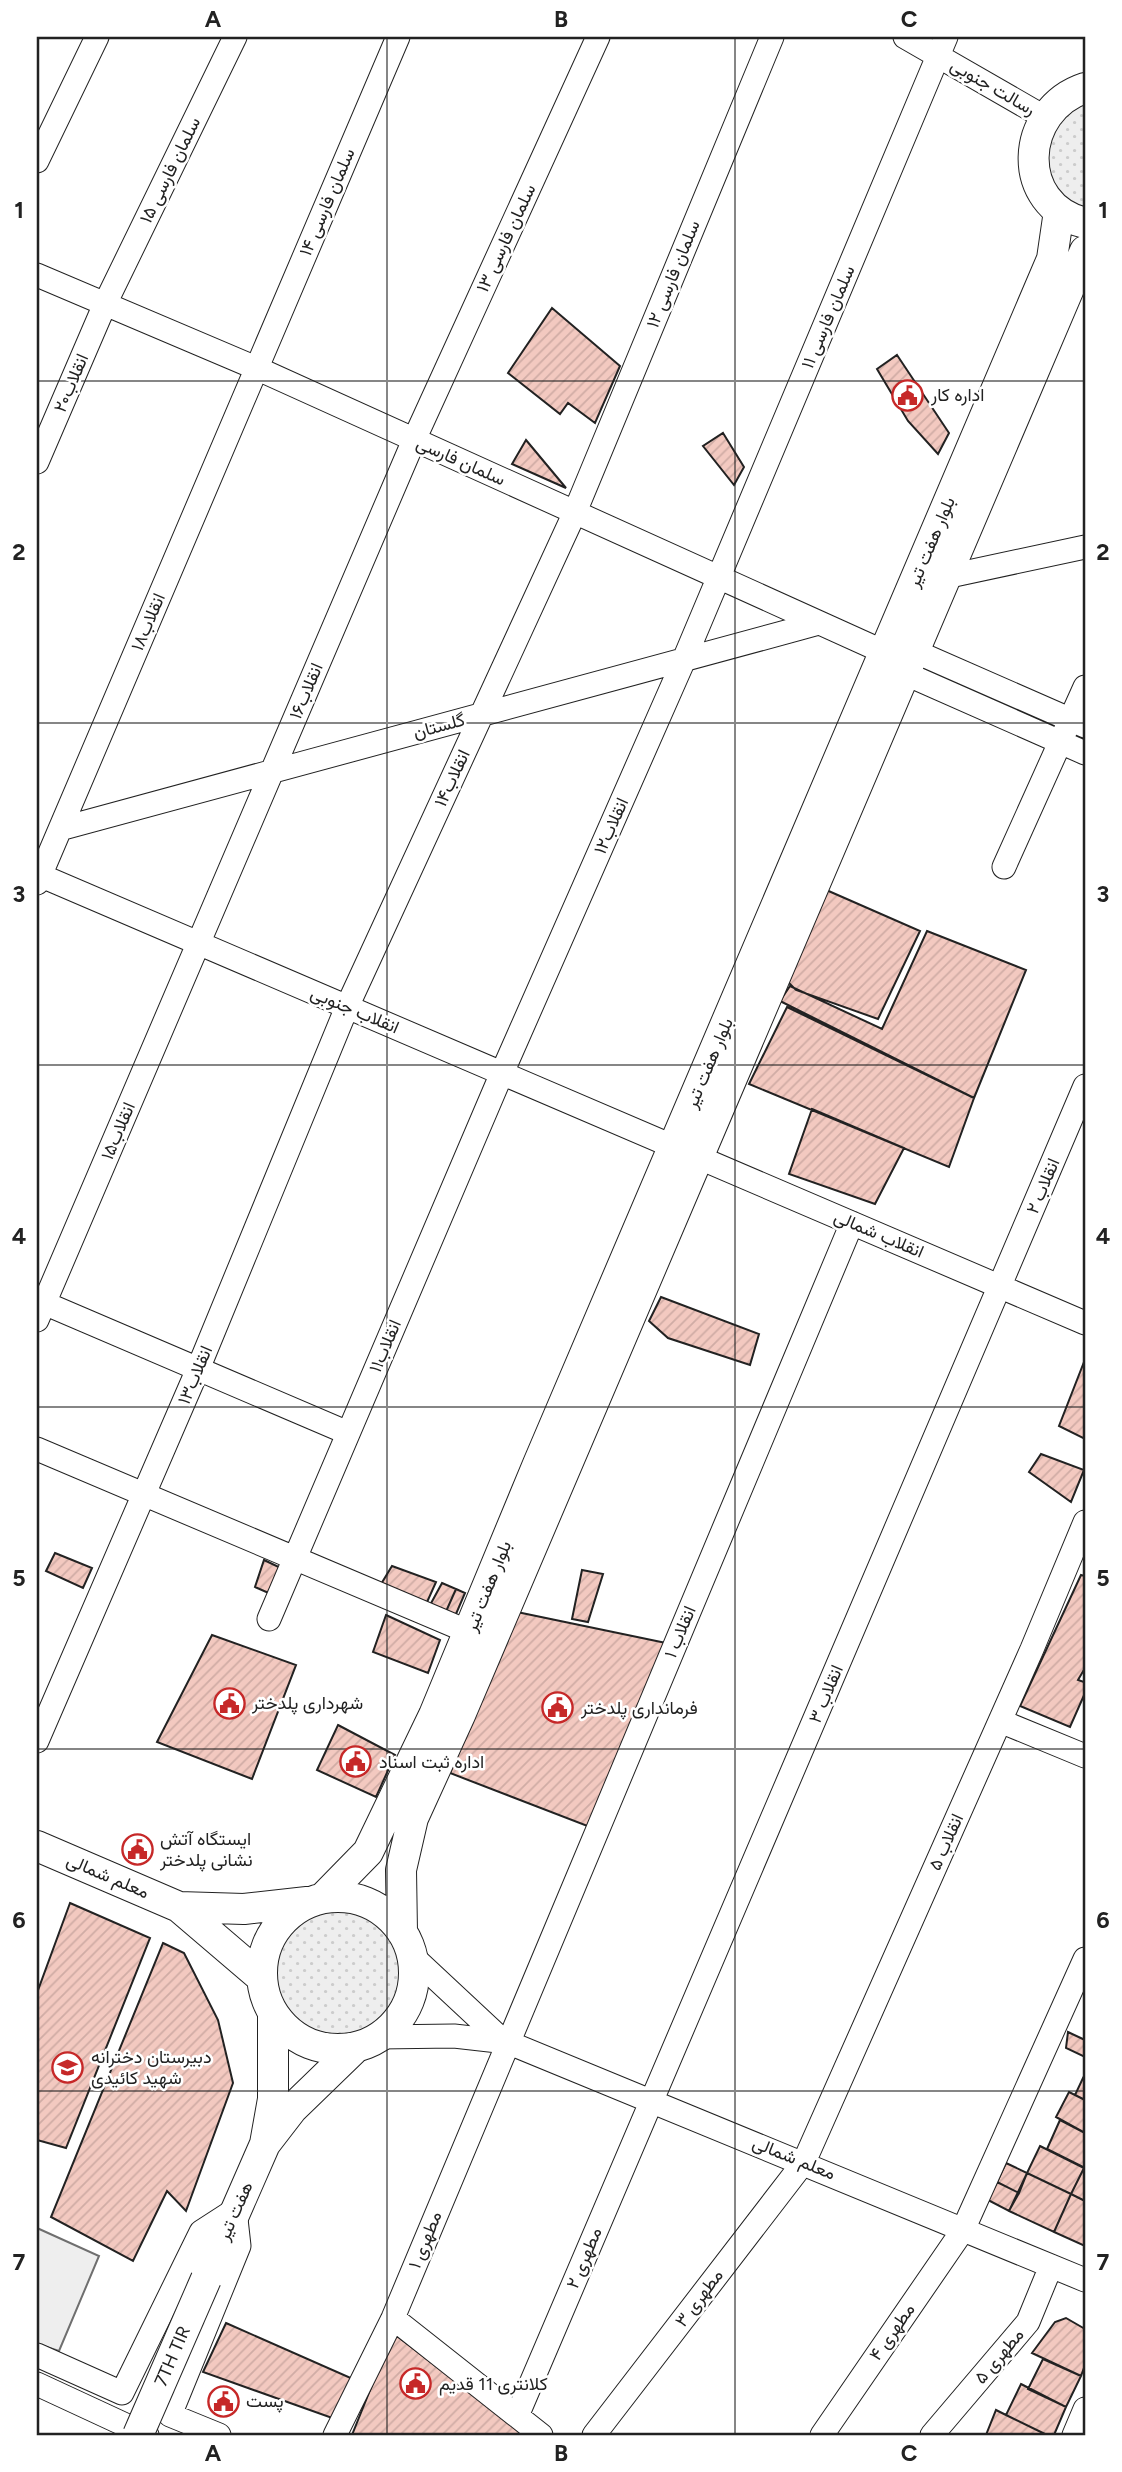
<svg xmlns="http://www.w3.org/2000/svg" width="1122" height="2472" viewBox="0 0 1122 2472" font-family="Figtree,Vazirmatn,sans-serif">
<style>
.grass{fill:url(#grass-dots);stroke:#6f6f6f;stroke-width:2}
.green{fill:#eee;stroke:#6f6f6f;stroke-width:2}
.building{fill:url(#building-hatch);stroke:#222;stroke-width:2}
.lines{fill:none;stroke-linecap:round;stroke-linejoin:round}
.minor-casing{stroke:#222;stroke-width:25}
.major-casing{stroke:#222;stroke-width:32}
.minor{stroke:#fff;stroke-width:23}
.major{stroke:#fff;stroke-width:30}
.major-bridge-casing{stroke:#222;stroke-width:32;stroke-linecap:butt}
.major-bridge{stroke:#fff;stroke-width:30}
.grid{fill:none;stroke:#222;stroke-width:2;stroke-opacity:0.55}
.labels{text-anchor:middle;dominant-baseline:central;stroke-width:5;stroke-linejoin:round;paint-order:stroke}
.street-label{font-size:18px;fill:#222;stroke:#fff}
.poi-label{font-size:18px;fill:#222;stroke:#fff;text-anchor:start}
.neatline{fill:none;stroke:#222;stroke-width:2.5}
.grid-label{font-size:23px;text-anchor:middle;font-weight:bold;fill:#222}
</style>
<defs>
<pattern id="grass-dots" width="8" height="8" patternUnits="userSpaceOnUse" patternTransform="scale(1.75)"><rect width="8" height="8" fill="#eee"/><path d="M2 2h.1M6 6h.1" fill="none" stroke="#ccc" stroke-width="1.8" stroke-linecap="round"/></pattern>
<pattern id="building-hatch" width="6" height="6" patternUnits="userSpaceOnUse" patternTransform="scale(1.75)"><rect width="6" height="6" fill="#f3c9c0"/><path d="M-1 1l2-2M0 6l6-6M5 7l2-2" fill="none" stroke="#d0aca5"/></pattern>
</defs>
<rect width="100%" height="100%" fill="#fff"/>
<path class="grass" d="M1085,101V214L1049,185C1042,131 1043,133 1085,101Z
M271 1976a66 66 0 1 1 132 0a66 66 0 1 1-132 0Z"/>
<path class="green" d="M37,2228L99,2256L59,2351L37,2344Z"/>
<path class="building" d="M552,308L620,366L595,423L568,403L560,414L508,373Z
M897,355L949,433L938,454L908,421L877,369Z
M723,433L744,467L734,485L703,446Z
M526,440L566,488L512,464Z
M824,889L920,931L878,1019L796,990L784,978Z
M927,931L1026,970L974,1098L780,1001L790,986L882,1029Z
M787,1007L974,1098L949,1167L749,1084Z
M812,1109L904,1148L875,1204L789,1174Z
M661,1297L759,1334L750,1365L668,1338L649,1321Z
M1084,1362H1085V1439L1059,1426Z
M1041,1454L1084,1470L1071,1502L1029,1472Z
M55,1553L92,1568L83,1588L46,1571Z
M264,1560L285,1570L273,1595L255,1587Z
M392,1566L436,1582L424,1609L378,1589Z
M582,1570L603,1574L588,1622L572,1619Z
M1081,1575L1085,1576V1668L1078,1680L1084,1682L1085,1693L1070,1727L1020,1706Z
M442,1583L456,1589L444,1616L429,1607Z
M456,1589L465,1593L453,1621L444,1616Z
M517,1612L666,1643L590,1827L450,1773Z
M386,1615L440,1640L428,1673L373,1652Z
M212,1635L296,1665L252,1779L157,1742Z
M338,1725L395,1755L376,1797L317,1770Z
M70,1903L150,1938L66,2148L37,2140V1993Z
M163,1943L184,1953L218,2020L233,2083L186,2211L167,2191L133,2261L51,2217Z
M1068,2032L1085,2040V2057L1066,2048Z
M1083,2078L1085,2080V2100L1075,2095Z
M1069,2092L1085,2100V2133L1056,2117Z
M1060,2120L1085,2133V2168L1047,2149Z
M1040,2146L1084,2168L1071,2194L1027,2173Z
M1006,2163L1027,2173L1019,2193L997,2182Z
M1084,2168H1085V2201L1071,2194Z
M1027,2173L1071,2194L1054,2232L1009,2211Z
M997,2182L1019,2193L1009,2211L988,2200Z
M1071,2194L1085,2201V2246L1054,2232Z
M1066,2318L1085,2329V2365L1081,2376L1032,2353L1055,2322Z
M226,2323L353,2379L335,2419L203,2372Z
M393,2333L526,2435H352Z
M1043,2359L1081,2376L1066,2407L1028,2389Z
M1021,2384L1066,2407L1054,2435H1047L1006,2415Z
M996,2410L1006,2415L1047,2435H986Z"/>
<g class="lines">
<defs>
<path id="minor" d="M905,37L1044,117
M37,161L97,37
M37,275L256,368L884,652L904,673L1085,753
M37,462L105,304L235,37
M945,577L1085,547
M898,651H914L1085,726
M60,829L819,623
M1004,867L1085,687
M37,874L1085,1323
M37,883L398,37
M37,1300L348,1433
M37,1320L414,440L598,37
M37,1449L469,1632
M269,1619L502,1073L683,662L946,37
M1000,1721L1085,1756
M37,1741L198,1369L347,1007L575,512L772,37
M412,1956L502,2040
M379,2037L454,2036L507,2042L1085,2280
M393,2318L541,2435
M37,2355L122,2393L201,2232L235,2210L239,2246L170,2415L219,2435
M37,2384L147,2435
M517,2416L1085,1086
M335,2435L393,2318L852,1223
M594,2435L804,2162L1032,1649L1085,1522
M822,2435L963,2230L1085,1959
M932,2435L1028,2322L1051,2266
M1074,2435L1085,2409"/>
<path id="major" d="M1085,88C1019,110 1014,205 1085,223
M37,1846L179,1907L261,1977
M262 1973a76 76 0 1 1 152 0a76 76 0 1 1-152 0Z
M323,1898L368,1852L434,1715L538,1464L1052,259L1059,211
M179,1907L244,1909L307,1902
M402,1932L401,1870L413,1818L460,1715L1085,251
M273,2014V2099L265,2144L292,2109L355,2048
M206,2279L265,2144"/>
</defs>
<use href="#minor" class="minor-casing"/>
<use href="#major" class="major-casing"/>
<use href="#minor" class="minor"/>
<use href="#major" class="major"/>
<defs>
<g id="major-bridge">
<path id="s1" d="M138,2435L206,2279"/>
</g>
</defs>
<use href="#major-bridge" class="major-bridge-casing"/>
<use href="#major-bridge" class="major-bridge"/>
</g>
<path class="grid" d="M387,37V2435M735,37V2435M37,381H1085M37,723H1085M37,1065H1085M37,1407H1085M37,1749H1085M37,2091H1085"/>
<defs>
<symbol id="civic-ring" viewBox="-11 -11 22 22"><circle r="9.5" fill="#fff" stroke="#c62828" stroke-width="1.5"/><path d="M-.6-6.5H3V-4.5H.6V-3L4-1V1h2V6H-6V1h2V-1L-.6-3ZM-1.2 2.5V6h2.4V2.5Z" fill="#c62828"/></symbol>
<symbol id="school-ring" viewBox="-11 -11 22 22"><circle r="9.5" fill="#fff" stroke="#c62828" stroke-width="1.5"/><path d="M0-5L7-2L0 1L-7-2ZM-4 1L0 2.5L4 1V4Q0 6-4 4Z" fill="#c62828"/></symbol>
</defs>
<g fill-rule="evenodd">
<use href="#civic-ring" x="890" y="378" width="35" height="35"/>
<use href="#civic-ring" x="212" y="1686" width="35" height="35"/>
<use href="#civic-ring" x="540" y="1690" width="35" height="35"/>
<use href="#civic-ring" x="338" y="1744" width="35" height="35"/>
<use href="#civic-ring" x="120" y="1832" width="35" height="35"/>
<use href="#school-ring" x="50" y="2050" width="35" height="35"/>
<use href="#civic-ring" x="398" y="2366" width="35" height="35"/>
<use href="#civic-ring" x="206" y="2384" width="35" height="35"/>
</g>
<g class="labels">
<g class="street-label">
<text transform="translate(993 87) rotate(30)">رسالت جنوبی</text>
<text transform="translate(170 170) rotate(-64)">سلمان فارسی ۱۵</text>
<text transform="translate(327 202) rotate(-67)">سلمان فارسی ۱۴</text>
<text transform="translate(506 238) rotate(-65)">سلمان فارسی ۱۳</text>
<text transform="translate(673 274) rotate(-68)">سلمان فارسی ۱۲</text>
<text transform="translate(828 317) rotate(-67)">سلمان فارسی ۱۱</text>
<text transform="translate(71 383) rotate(-67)">انقلاب۲۰</text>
<text transform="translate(461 461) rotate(24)">سلمان فارسی</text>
<text transform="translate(931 542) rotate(-67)">بلوار هفت تیر</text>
<text transform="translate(148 622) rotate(-67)">انقلاب۱۸</text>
<text transform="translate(306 691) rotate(-67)">انقلاب۱۶</text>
<text transform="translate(439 726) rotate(-15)">گلستان</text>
<text transform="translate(452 778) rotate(-65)">انقلاب۱۴</text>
<text transform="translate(611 826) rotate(-66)">انقلاب۱۲</text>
<text transform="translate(355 1010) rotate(23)">انقلاب جنوبی</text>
<text transform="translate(709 1063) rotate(-67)">بلوار هفت تیر</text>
<text transform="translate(118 1131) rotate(-67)">انقلاب۱۵</text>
<text transform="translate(1043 1186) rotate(-67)">انقلاب ۲</text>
<text transform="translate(879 1234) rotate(23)">انقلاب شمالی</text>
<text transform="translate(385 1346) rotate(-67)">انقلاب۱۱</text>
<text transform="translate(195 1375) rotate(-67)">انقلاب۱۳</text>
<text transform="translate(488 1586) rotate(-68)">بلوار هفت تیر</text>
<text transform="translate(680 1632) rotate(-67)">انقلاب ۱</text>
<text transform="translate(826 1694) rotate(-67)">انقلاب ۳</text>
<text transform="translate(946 1842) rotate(-66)">انقلاب ۵</text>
<text transform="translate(108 1876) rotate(23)">معلم شمالی</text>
<text transform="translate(794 2158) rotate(22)">معلم شمالی</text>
<text transform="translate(235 2211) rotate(-66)">هفت تیر</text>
<text transform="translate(425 2240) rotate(-68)">مطهری ۱</text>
<text transform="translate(584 2258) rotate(-67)">مطهری ۲</text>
<text transform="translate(699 2298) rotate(-53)">مطهری ۳</text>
<text transform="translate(892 2332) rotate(-55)">مطهری ۴</text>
<text transform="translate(999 2356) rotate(-50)">مطهری ۵</text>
<text stroke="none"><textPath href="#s1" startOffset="86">7TH TIR</textPath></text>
</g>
<g class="poi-label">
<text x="931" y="395">اداره کار</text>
<text x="252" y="1703">شهرداری پلدختر</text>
<text x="581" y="1708">فرمانداری پلدختر</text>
<text x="379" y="1762">اداره ثبت اسناد</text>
<text x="160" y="1839">ایستگاه آتش<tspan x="160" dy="21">نشانی پلدختر</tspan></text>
<text x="91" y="2057">دبیرستان دخترانه<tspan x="91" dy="21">شهید کائیدی</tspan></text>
<text x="439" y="2384">کلانتری 11 قدیم</text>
<text x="246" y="2401">پست</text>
</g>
</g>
<rect width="1122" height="2472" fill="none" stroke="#ffffff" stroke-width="77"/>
<rect x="38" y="38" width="1046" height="2396" class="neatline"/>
<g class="grid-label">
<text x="213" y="27">A</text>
<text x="561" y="27">B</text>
<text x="909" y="27">C</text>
<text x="19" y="218">1</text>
<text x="1103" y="218">1</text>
<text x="19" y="560">2</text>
<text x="1103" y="560">2</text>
<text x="19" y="902">3</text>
<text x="1103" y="902">3</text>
<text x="19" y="1244">4</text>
<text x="1103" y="1244">4</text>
<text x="19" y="1586">5</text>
<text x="1103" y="1586">5</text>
<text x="19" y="1928">6</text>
<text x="1103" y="1928">6</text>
<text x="19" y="2270">7</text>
<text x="1103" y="2270">7</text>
<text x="213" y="2461">A</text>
<text x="561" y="2461">B</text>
<text x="909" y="2461">C</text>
</g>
</svg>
